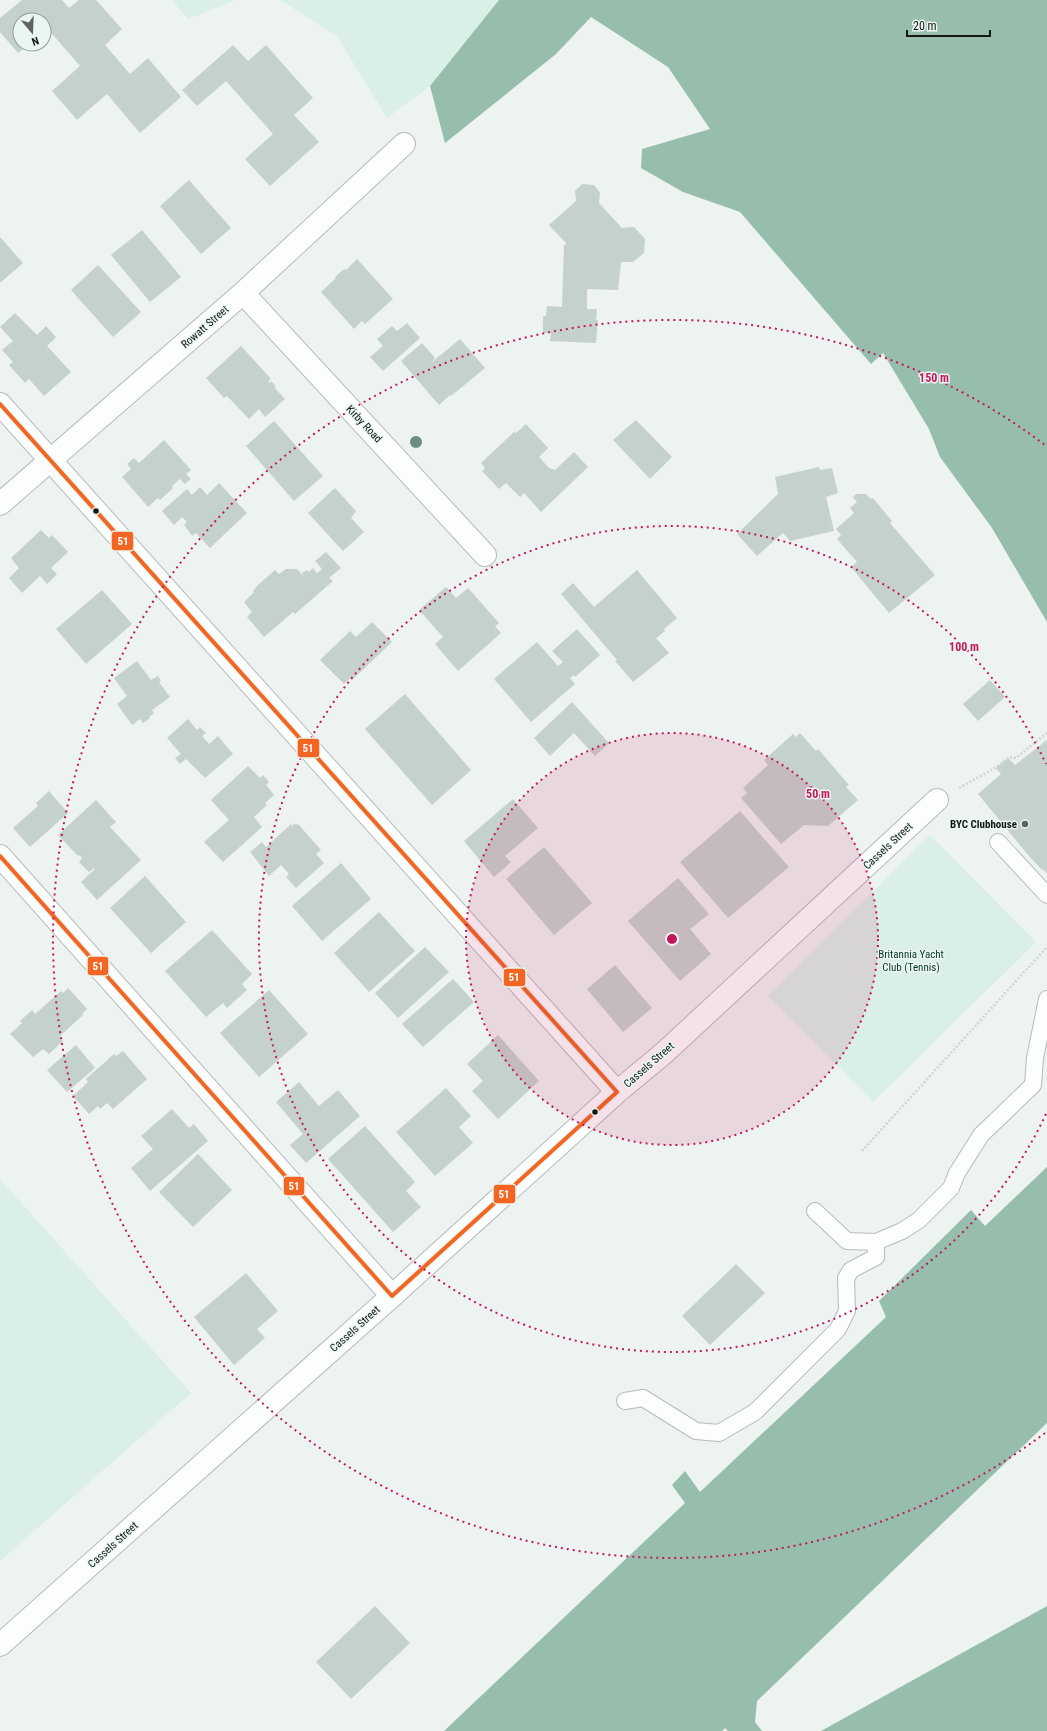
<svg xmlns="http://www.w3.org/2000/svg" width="1047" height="1731" viewBox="0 0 1047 1731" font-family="'Roboto Condensed',sans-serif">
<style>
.green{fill:#daefe5}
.water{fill:#97beac}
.building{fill:#c5d1cc}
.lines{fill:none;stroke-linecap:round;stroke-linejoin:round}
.service-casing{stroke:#b7bbba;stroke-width:18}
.minor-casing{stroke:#b7bbba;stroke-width:24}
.tertiary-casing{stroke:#b7bbba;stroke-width:24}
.path{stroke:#d3d4d4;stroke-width:2.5;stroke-dasharray:2 2;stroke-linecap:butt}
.service{stroke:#fcfdfd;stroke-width:16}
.minor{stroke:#fcfdfd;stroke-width:22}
.tertiary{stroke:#fcfdfd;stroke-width:22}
.bus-1-casing{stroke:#eaf6f0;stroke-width:7}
.bus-1{stroke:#f26522;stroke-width:4}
.tree{fill:#6e8c81}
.ring{fill:none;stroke:#c2185b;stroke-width:2;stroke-dasharray:2 4}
.bus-dot{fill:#131715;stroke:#eaf6f0;stroke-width:1.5}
.poi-dot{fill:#5f6462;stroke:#eaf6f0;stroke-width:1.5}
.labels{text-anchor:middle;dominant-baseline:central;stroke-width:3;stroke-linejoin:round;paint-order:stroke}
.street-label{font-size:11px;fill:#131715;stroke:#eaf6f0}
.poi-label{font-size:11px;font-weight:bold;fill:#131715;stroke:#eaf6f0;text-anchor:end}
.park-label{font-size:11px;fill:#073727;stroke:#eaf6f0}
.centre{fill:#c2185b;stroke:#eaf6f0;stroke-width:2}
.ring-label{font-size:12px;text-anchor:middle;font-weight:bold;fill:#c2185b;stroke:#eaf6f0;stroke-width:3;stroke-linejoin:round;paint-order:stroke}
.line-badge{stroke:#eaf6f0;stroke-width:1.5}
.badge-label{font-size:11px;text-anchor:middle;font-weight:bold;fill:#fff}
</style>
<rect width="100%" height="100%" fill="#edf3f0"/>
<path class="green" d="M172,0H236L188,19Z
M280,0H499L430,86L387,118L337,36Z
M930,835L1036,942L873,1102L768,996Z
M0,1179L191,1393L0,1561Z"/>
<path class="water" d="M499,0H1047V622L992,528L940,457L929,429L883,353L871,364L740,212L683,192L641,168L642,149L710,129L668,67L591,17L556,54L445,143L430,86Z
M1047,1167V1423L757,1701L755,1722L762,1731H728L725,1728L722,1731H444L685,1503L672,1485L685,1471L700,1492L886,1317L879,1301L971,1210L985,1226Z
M1047,1606V1731H821Z"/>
<path class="building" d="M22,0H62L69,8L79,0H96L122,29L105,45L130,74L148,58L181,97L140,133L107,94L77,120L52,91L80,66L47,28L44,31V20H20V44H29L18,53L0,32V18Z
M233,45L248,61L266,45L313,98L294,115L319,142L270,186L245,159L273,134L226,81L197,106L182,90Z
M189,180L231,228L201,254L160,206Z
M582,184L594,185L600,193L599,203L622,228L634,227L645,239L644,253L633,262H621L618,290L587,289V309H597L596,320H598L596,343L550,341L551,333H543V316H546L547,306L562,307L564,245H565L566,243L549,225L576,201L575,191Z
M142,230L181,277L150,302L111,255Z
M0,237L23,263L0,283Z
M357,259L393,299L365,324L362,321L354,329L321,292L336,278L335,277L344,269L346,270Z
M98,265L141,312L113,337L71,290Z
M15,313L37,335L46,326L56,337L47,346L71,372L44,396L29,379L25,383L9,365L13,362L2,350L13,341L0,327Z
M407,323L420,338L383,371L370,357L383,346L377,339L392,326L397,331Z
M460,339L485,368L451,396L450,395L439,405L401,361L422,343L435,358L431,363Z
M241,346L271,379L268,381L270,383L271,381L276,386L274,387L285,399L265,417L259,409L249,419L227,396L224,398L206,378Z
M636,420L672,457L650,479L613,440Z
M274,421L323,476L294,501L246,446Z
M526,424L548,448L539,457L549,468L555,470L574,452L588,467L541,512L524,493L520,497L506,483L499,489L482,471L485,468L481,463L514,432L516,433Z
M164,440L191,470L186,474L191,479L185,484L180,479L172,486L173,488L160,500L158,498L148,507L122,477L131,469L127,464L134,458L139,463Z
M819,467L820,470L832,468L838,493L826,497L834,531L790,541L783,533L757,556L737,534L778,494L775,477Z
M219,483L247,513L210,548L196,533L192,536L184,525L187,522L182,517L174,525L162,511L187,489L192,495L200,487L207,495Z
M335,488L356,511L351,518L364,532L343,551L308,513Z
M856,494H866L871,499L873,498L892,521L890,523L935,575L889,613L851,567L857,562L837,539L841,535L836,529L854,513L850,508L857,502L853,497Z
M41,530L49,538L52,535L68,552L51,568L57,574L47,584L40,576L22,593L9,578L19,568L11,558Z
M326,552L341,568L329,578L333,581L295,614L293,612L264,637L247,617L252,612L244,602L254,592L253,591L258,585L275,570L279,574L286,569H297L304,577L302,573L307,570L309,572L313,568L317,573L322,569L315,561Z
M637,570L677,618L664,629L665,631L656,638L669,653L633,682L615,661L617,660L561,594L573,583L594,607Z
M446,587L456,598L468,588L499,623L495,626L501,633L458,671L435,644L443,637L419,610Z
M102,590L132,624L86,664L56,629Z
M372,622L392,642L352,680L350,678L344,684L320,660L350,631L356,637Z
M577,629L600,655L575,677L574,675L570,678L575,684L531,722L494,679L537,642L558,666L563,662L552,651Z
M137,661L151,680L158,676L161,681L159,682L170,697L152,710L154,713L149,717L150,718L143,723L140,719L132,725L117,704L127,696L114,678Z
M990,680L1005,697L978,721L963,704Z
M405,694L471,770L432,805L365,729Z
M572,702L609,743L595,756L574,733L550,756L534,738Z
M188,719L197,730L200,727L206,733L202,736L209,744L218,736L233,754L205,778L186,759L180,764L175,758L181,754L167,738Z
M800,733L816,751L818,749L849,785L846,787L858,800L828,826L804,825L781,844L741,798L747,793L743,788L768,765L764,760L793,734L796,737Z
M1047,740V874L1043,869L1042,870L1028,855L978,794L1001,774L996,768L1008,758L1015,765Z
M248,766L260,778L263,775L269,782L266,785L274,795L265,803L267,805L254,817L262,827L223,862L204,842L229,820L211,800Z
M49,791L68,813L30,847L13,828L38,806L36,803Z
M513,799L538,828L505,856L511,862L494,877L464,841Z
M96,800L116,822L110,827L141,860L97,900L81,882L95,869L94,868L89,872L79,862L82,858L80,855L78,856L58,835Z
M740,811L789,867L728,918L680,862Z
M295,823L296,825L298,824L321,850L316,854L324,863L296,888L286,877L289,874L281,865L269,876L250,852L262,842L266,847L291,824L292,826Z
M544,847L592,903L554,935L506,879Z
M341,863L371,899L322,941L292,906Z
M145,876L186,922L151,953L110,908Z
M678,878L709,914L690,929L711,954L680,981L628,921Z
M379,912L415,951L369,992L334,953Z
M212,930L252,974L242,984L247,990L227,1008L223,1003L206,1017L165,971Z
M425,947L449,972L398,1018L375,993Z
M615,965L652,1008L623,1032L587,989Z
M453,979L474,1002L423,1047L402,1024Z
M68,988L87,1009L82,1014L83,1015L59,1037L63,1041L49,1054L43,1049L33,1057L10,1034L22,1023L20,1021L32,1010L35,1014L61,991L63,993Z
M269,990L308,1034L259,1077L220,1033Z
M498,1035L539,1081L498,1119L472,1091L483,1081L467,1064Z
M76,1045L95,1068L67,1092L47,1070Z
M123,1051L147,1079L113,1109L107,1103L100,1109L98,1106L89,1114L73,1096L88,1082L86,1079L114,1054L116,1056Z
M299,1082L319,1106L338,1090L360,1116L306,1163L290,1145L303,1134L276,1102Z
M446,1088L471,1116L459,1127L473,1143L435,1176L396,1132Z
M172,1109L189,1128L194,1124L208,1141L150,1191L131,1168L153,1149L141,1136Z
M365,1126L415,1182L406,1191L421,1207L393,1232L328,1159Z
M198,1154L232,1190L193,1227L159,1192Z
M736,1264L765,1293L710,1345L682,1316Z
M246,1273L278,1311L257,1329L265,1338L234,1365L194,1317Z
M375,1606L410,1643L351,1699L316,1662Z"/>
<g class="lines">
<defs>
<path id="service" d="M998,842L1047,895
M815,1211L847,1241L876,1242L902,1231L919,1220L951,1188L957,1173L981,1135L1033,1085L1035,1058L1047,999
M625,1401L643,1398L696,1431L719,1433L755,1412L838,1329L847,1311L846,1278L851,1270L876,1257V1242"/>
<path id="minor" d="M243,293L485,555
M0,404L617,1092
M0,504L243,293L404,144
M0,1645L392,1296L617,1092L664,1053L937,800"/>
<path id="tertiary" d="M0,856L392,1296"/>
</defs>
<use href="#service" class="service-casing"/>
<use href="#minor" class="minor-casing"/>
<use href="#tertiary" class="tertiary-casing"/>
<path class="path" d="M959,788L995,768L1009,757L1016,758L1047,733
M862,1151L1047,947"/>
<use href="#service" class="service"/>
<use href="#minor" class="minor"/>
<use href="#tertiary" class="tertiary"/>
<defs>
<path id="bus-1" d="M0,404L617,1092
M0,856L392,1296
M392,1296L617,1092"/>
</defs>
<use href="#bus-1" class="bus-1-casing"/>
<use href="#bus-1" class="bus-1"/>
</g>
<circle class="tree" cx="416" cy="442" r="6"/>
<circle cx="672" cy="939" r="206" fill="#c2185b" fill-opacity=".12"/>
<g class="ring">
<circle cx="672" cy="939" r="206"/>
<path d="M1046 1114A413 413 0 1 1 1046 764"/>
<path d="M1045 1433A619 619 0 1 1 1045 445"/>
</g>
<g class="bus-dot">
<circle cx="96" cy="511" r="3.5"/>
<circle cx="595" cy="1112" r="3.5"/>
</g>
<circle class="poi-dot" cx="1025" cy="824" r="4"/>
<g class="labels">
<g class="street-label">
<text transform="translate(205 327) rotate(-41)">Rowatt Street</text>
<text transform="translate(364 424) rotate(47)">Kirby Road</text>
<text transform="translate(888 846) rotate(-43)">Cassels Street</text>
<text transform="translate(649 1065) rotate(-41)">Cassels Street</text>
<text transform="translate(355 1329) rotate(-42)">Cassels Street</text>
<text transform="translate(113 1545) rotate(-42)">Cassels Street</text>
</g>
<g class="poi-label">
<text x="1017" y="824">BYC Clubhouse</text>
</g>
<g class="park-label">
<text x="911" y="954">Britannia Yacht<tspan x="911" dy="13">Club (Tennis)</tspan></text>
</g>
</g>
<circle cx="672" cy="939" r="6" class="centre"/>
<g class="ring-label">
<text x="934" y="382">150 m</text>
<text x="964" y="651">100 m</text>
<text x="818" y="798">50 m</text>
</g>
<g class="line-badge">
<rect x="111" y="531" width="23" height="20" rx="4" fill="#f26522"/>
<rect x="297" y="738" width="23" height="20" rx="4" fill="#f26522"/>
<rect x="87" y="956" width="22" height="20" rx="4" fill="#f26522"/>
<rect x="503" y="968" width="23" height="19" rx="4" fill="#f26522"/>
<rect x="283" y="1176" width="22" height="20" rx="4" fill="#f26522"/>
<rect x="493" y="1184" width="23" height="20" rx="4" fill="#f26522"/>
</g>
<g class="badge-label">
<text x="123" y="545">51</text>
<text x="308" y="752">51</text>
<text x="98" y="970">51</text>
<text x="514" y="981">51</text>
<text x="294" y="1190">51</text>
<text x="504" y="1198">51</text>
</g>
<g transform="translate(32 32) rotate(161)"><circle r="19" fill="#eaf6f0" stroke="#949d98"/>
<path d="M0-3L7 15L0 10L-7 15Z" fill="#5f6462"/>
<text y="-6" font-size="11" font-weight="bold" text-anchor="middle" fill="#131715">N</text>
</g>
<path d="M907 30v6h83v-6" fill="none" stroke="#131715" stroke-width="2"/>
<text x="913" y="30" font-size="12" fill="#131715" stroke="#eaf6f0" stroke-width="3" paint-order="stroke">20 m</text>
</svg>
